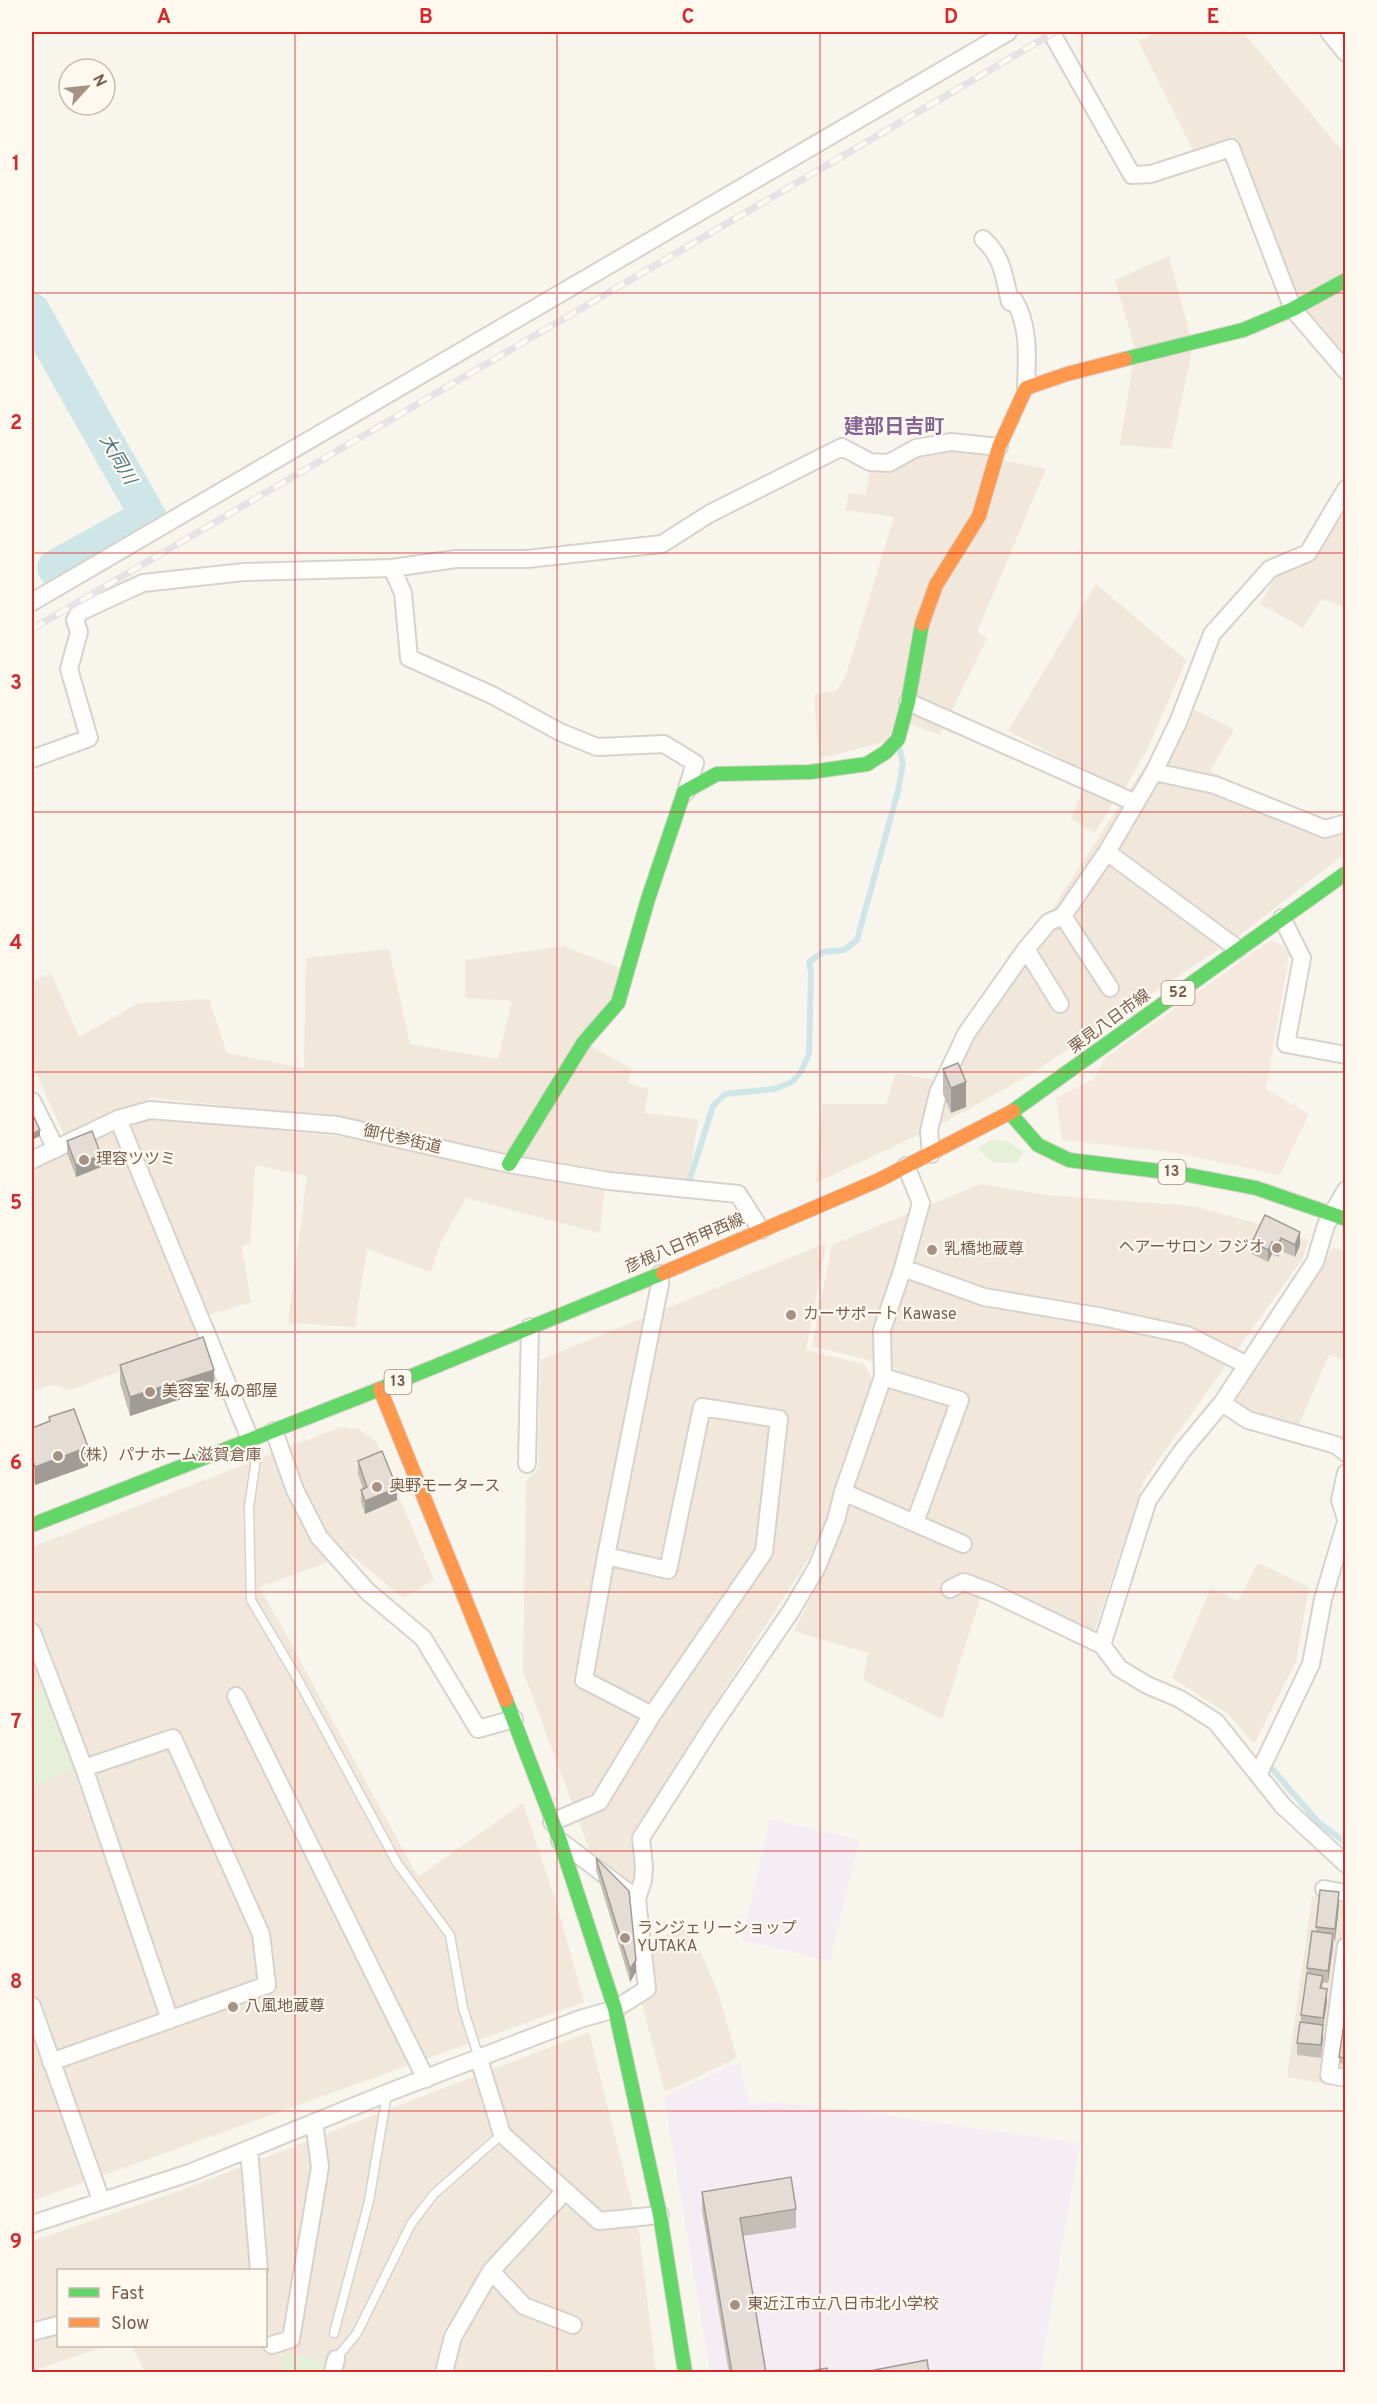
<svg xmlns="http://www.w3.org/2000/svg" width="1377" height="2404" viewBox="0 0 1377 2404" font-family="Overpass,'Noto Sans JP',sans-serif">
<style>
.residential{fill:#f1e8db}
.commercial{fill:#f5e8de}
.education{fill:#f5ecf4}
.green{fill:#e4f0d8}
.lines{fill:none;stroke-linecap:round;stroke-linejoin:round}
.stream{stroke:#cfe6e9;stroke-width:6}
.river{stroke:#cfe6e9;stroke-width:36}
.lane-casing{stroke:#d7d2cb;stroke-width:11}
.street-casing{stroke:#d7d2cb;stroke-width:20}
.fast-casing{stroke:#d8d1ca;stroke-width:16}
.slow-casing{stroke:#d8d1ca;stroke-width:16}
.lane{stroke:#fefefc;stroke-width:8}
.street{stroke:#fefefc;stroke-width:16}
.fast{stroke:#63d668;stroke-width:14}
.slow{stroke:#ff974d;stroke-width:14}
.rail-casing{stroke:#e5e3e5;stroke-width:7}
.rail{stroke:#fff9f0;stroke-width:4.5;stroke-dasharray:14;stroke-linecap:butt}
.wall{fill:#c5beb7}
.shaded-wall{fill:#a09b95}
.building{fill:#e5ddd5;stroke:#a09b95;stroke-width:1.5}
.grid{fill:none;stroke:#d62828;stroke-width:1.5;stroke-opacity:0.55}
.poi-dot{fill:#a59284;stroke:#fff9f0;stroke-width:2}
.labels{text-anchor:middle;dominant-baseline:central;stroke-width:4.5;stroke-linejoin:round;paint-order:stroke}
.shield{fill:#fff9f0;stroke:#a08c7d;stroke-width:1.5}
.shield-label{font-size:15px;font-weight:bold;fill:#785d4c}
.street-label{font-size:16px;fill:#785d4c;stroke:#fff9f0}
.poi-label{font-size:16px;fill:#785d4c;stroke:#fff9f0;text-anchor:start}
.water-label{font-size:18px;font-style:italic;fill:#437783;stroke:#fff9f0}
.quarter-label{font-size:20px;font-weight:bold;fill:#856493;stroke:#fff9f0}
.neatline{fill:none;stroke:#d62828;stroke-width:2}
.grid-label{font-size:20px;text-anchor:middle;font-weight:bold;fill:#d62828}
</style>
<rect width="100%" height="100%" fill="#f8f5ed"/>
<path class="residential" d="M1158,32H1243L1343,152L1345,151V361L1299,311L1232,141L1195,154L1138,41Z
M1169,256L1193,346L1171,449L1120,445L1135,349L1115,280Z
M915,445L1003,452L1001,460L1046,469L977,632L987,638L940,735L896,719L887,741L819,759L814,695L837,690L846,675L894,517L845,510L849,493L866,495L870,467Z
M1345,505V607L1321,599L1303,628L1260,604L1279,571Z
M1096,584L1186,660L1149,745L1124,791L1008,731Z
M1177,701L1234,729L1210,771L1316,821L1345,815V854L1236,938L1029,1075L945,1122L816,1183L822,1104H886L896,1073L935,1080L962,1024L1054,906L1154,752Z
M1084,786L1116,797L1095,833L1071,819Z
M563,946L620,968L618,1003L584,1042L632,1069L628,1083L649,1089L644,1113L698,1119L689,1182L522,1163L338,1117L151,1098L64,1135L32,1064V981L51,973L79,1037L139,1003L209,999L227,1053L304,1068L306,958L389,949L410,1044L498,1059L512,1001L465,998V960Z
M149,1117L343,1137L605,1185L600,1233L466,1198L440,1244L431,1272L367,1249L355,1327L288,1323L307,1176L255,1165L250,1244L242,1246L251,1302L209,1315L129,1123Z
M116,1127L199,1341L71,1390L53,1385L32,1391V1169Z
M980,1184L1046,1195L1193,1206L1252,1222L1308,1240L1303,1258L1144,1480L1094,1633L985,1583L942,1719L863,1680L868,1653L794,1631L812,1596L885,1392L872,1361L812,1346L832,1245Z
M826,1243L806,1350L864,1364L874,1381L828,1515L809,1558L631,1835L635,1867L634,1885L589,1849L523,1671L526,1481L538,1469L540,1360Z
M1333,1247L1345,1251V1360L1329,1355L1297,1429L1248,1414L1230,1402Z
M341,1427L358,1429L376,1441L434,1580L403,1598L350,1554L260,1587L418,1877L523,1803L557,1905L584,2002L32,2201V1547Z
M1258,1563L1309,1587L1296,1662L1254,1744L1228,1714L1172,1678L1211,1588L1238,1601Z
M1312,1896L1345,1900V2087L1287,2077Z
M682,1926L703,1957L718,1992L737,2058L665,2092L642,2004L654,1997L651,1944Z
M589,2032L639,2231L656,2372H145L132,2346H266V2270H58V2346H107L32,2371V2241L184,2189Z"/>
<path class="commercial" d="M1271,940L1290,949L1266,1089L1309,1114L1280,1175L1171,1152L1062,1140L1056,1098L1094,1079L1105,1058Z"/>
<path class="education" d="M770,1819L859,1840L830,1961L742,1940Z
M739,2062L746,2092L751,2104L755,2106L764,2102L847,2110L1080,2143L1040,2372H710L664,2097Z"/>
<path class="green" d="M990,1140L1007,1141L1024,1152L1017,1163L993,1162L978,1149Z
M46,1687L75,1769L32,1786V1693Z
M287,2352L324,2362L321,2372H281Z"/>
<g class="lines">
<path class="stream" d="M689,1182L713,1106L725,1094L774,1089L792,1082L801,1072L809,1054L811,972L809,962L823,952L844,950L857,940L898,791L903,763L899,747
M1273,1770L1318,1822L1346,1843
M1345,2372L1346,2366"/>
<path class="river" d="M32,311L148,516L55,568"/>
<defs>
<path id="lane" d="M252,1442L257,1452L249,1507L251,1600L296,1676L397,1863L450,1935L463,2008L479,2058
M334,2333L369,2201L387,2094
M336,2359L357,2333L411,2224L434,2194L502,2134"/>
<path id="street" d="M1051,32L1132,175L1151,174L1231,148L1293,309L1346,371
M1329,32L1346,53
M983,239C1003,257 1004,277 1010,302L1014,300C1030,326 1027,359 1026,388
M32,602L1008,32
M908,702L1136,803
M32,759L89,738L69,669L79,632L75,620L80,612L143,583L244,572L392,568
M1154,772L1215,785L1325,829L1346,823
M686,792L695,763L664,744L597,747L560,732L492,695L409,658L403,593L392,568L456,559H527L662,544L709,514L842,447L870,462L889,463L916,448L951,442L999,447
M1107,852L1238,949
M1063,916L1110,988
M1282,918L1302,958L1286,1044L1346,1055
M1026,949L1060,1004
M32,1101L56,1149
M118,1119L250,1439
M931,1154L929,1131L938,1093L966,1034L1026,949L1049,922L1063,916L1107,852L1154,772L1179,720L1212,634L1270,569L1308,553L1346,489
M32,1160L118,1119L150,1110L337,1125L509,1164L609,1181L738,1194L761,1230
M1346,1190L1326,1225L1315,1262L1222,1403L1182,1451L1148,1500L1102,1645L1119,1668L1147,1685L1180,1699L1216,1722L1283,1806L1346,1864
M903,1268L984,1297L1103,1317L1187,1335L1247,1365
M883,1377L960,1400L915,1522
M1222,1403L1248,1420L1336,1445L1346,1453
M274,1431L295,1490L319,1537L368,1592L423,1638L478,1729L514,1719
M527,1464L530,1327
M1346,1473L1340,1500L1346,1519
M843,1492L963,1544
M606,1556L584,1680L652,1715
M950,1589L964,1582L991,1592L1102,1645
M32,1632L84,1768L170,2020
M236,1696L426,2079
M1258,1775L1311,1664L1323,1599L1346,1522
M552,1822L599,1802L652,1715L764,1552L779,1419L702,1407L668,1570L606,1556L660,1284V1274
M1324,1889L1346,1893
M637,1899L643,1880L644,1867L641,1838L713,1725L791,1611L817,1567L836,1520L843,1492L883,1377L882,1330L903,1268L921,1203L906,1166
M1346,1946L1329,2075L1346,2078
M32,2006L101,2200
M479,2059L502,2134L599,2221L660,2215
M51,2062L267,1985L261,1934L173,1738L84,1768
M249,2149L259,2270
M32,2224L192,2172L387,2093L580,2019L615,2009L647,1989L637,1899L560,1841
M491,2271L524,2306L573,2325
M32,2332L58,2325
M272,2345L291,2339L320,2167L314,2122
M333,2372L336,2359
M444,2372L453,2337L491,2271L564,2192"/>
<path id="fast" d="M1125,359L1243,330L1293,309L1346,280
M1013,1111L1346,873
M1010,1113L1038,1145L1069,1160L1183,1174L1256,1188L1346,1219
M509,1164L584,1042L618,1003L648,899L684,792L717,774L810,772L867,764L886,752L898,739L908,702L922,624
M32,1525L380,1389L663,1273
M506,1700L560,1841L615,2009L660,2215L685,2372"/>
<path id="slow" d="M922,624L936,585L979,516L999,447L1026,388L1067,374L1125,359
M663,1273L879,1180L1013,1111
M380,1389L506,1700"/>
</defs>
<use href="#lane" class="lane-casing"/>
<use href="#street" class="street-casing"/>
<use href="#fast" class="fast-casing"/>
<use href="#slow" class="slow-casing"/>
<use href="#lane" class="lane"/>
<use href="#street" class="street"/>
<use href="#fast" class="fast"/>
<use href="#slow" class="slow"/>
<defs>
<path id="rail" d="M32,629L1055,32"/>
</defs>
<use href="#rail" class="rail-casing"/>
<use href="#rail" class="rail"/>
</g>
<path class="wall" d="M943,1069L966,1107L951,1113L943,1094Z
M67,1141L101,1167L76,1177L67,1153Z
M1265,1215L1300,1245L1295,1257L1281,1251L1278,1257L1272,1254L1268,1262L1252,1254V1242Z
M120,1365L214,1388L130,1416L120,1383Z
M49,1417L88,1466L35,1485L32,1477V1428L49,1422Z
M358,1461L397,1500L365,1514L361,1502V1490L363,1489L358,1474Z
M596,1858L636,1972L630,1982L596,1870Z
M1339,1905L1335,1941H1333L1328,1983H1323L1322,1989L1327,2002L1323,2026V2037L1321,2058L1297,2055V2043L1301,2022V2015L1307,1977V1968L1316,1931V1927Z
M1346,2000V2064L1339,2063Z
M702,2192L796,2209V2228L743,2236L766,2373H729L702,2210Z"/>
<path class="shaded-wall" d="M966,1082V1107L951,1113V1088Z
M40,1130V1136L32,1140V1134Z
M101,1155V1167L76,1177V1165Z
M1300,1232V1245L1295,1257V1245Z
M1281,1238V1251L1278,1257V1244Z
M1272,1242V1254L1268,1262V1250Z
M214,1370V1388L130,1416V1397Z
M88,1447V1466L35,1485V1467Z
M397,1488V1500L365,1514V1501Z
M1339,1892V1905L1335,1941V1929Z
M1333,1934V1946L1328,1983V1971Z
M636,1960V1972L630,1982V1969Z
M1327,1989V2002L1323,2026V2037L1321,2058L1323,2018Z"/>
<path class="building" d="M958,1063L966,1082L951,1088L943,1069Z
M32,1113L40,1130L32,1134Z
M92,1131L101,1155L76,1165L67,1141Z
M1265,1215L1300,1232L1295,1245L1281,1238L1278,1244L1272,1242L1268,1250L1252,1242Z
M203,1337L214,1370L130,1397L120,1365Z
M74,1409L88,1447L35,1467L32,1458V1428L50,1421L49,1417Z
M382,1451L397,1488L365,1501L361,1490L367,1487L358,1461Z
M596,1858L629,1891L636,1960L630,1969Z
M1320,1890L1339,1892L1335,1929L1316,1927Z
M1312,1931L1333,1934L1328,1971L1307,1968Z
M1307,1973L1323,1976L1320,1988L1327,1989L1323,2018L1301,2015Z
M1346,2000V2016H1344Z
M1300,2022L1323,2025L1321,2045L1297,2043Z
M1344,2024H1346V2058L1339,2057Z
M791,2177L796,2209L740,2218L766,2373H732L702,2192Z
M927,2360L929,2373H859Z
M827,2368L828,2373H798Z"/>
<path class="grid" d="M295,32V2372M557,32V2372M820,32V2372M1082,32V2372M32,293H1346M32,553H1346M32,812H1346M32,1072H1346M32,1332H1346M32,1592H1346M32,1851H1346M32,2111H1346"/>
<g class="poi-dot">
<circle cx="84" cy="1160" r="6"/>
<circle cx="1277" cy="1248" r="6"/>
<circle cx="932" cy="1250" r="6"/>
<circle cx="791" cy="1315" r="6"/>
<circle cx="150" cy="1392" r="6"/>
<circle cx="58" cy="1456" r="6"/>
<circle cx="377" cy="1487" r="6"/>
<circle cx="625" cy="1938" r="6"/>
<circle cx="233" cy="2007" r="6"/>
<circle cx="735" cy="2305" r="6"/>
</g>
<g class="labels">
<g class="shield">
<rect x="1161.5" y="981" width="33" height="24" rx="4.5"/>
<rect x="1158.5" y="1160" width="27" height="24" rx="4.5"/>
<rect x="384.5" y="1370" width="27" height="24" rx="4.5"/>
</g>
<g class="shield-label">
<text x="1178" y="993">52</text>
<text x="1172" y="1172">13</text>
<text x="398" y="1382">13</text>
</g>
<g class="street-label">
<text transform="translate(1110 1022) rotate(-36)">栗見八日市線</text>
<text transform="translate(402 1140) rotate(13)">御代参街道</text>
<text transform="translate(685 1244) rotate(-23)">彦根八日市甲西線</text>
</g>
<g class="poi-label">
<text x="96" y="1160">理容ツツミ</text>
<text x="1265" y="1248" text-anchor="end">ヘアーサロン フジオ</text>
<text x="944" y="1250">乳橋地蔵尊</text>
<text x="803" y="1315">カーサポート Kawase</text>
<text x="162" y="1392">美容室 私の部屋</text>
<text x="70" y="1456">（株）パナホーム滋賀倉庫</text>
<text x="389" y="1487">奥野モータース</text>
<text x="637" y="1929">ランジェリーショップ<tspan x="637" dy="18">YUTAKA</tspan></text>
<text x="245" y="2007">八風地蔵尊</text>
<text x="747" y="2305">東近江市立八日市北小学校</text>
</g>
<g class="water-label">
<text transform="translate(117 460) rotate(60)">大同川</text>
</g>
<g class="quarter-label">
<text x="894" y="428">建部日吉町</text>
</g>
</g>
<rect width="1377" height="2404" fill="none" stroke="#fff9f0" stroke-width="66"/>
<rect x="57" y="2269" width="210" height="78" fill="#fff9f0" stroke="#c9bbae" stroke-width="1.5"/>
<rect x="69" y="2288" width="30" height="9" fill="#63d668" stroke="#c9bbae" stroke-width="1.5"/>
<text x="111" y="2299" font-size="18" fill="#785d4c">Fast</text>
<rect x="69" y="2318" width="30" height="9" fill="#ff974d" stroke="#c9bbae" stroke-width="1.5"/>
<text x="111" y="2329" font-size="18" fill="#785d4c">Slow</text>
<g transform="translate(87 87) rotate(63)"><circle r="28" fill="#fff9f0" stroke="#c9bbae" stroke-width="1.5"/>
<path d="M0-4.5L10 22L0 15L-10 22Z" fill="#a59284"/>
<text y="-9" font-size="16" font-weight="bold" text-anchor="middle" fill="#785d4c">N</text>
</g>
<rect x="33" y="33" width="1311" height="2338" class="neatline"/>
<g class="grid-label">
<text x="164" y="23">A</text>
<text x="426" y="23">B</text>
<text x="688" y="23">C</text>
<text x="951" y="23">D</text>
<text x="1213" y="23">E</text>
<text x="16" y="170">1</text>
<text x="16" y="429">2</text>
<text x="16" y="689">3</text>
<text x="16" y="949">4</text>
<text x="16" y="1209">5</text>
<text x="16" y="1469">6</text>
<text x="16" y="1728">7</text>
<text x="16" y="1988">8</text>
<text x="16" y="2248">9</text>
</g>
</svg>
